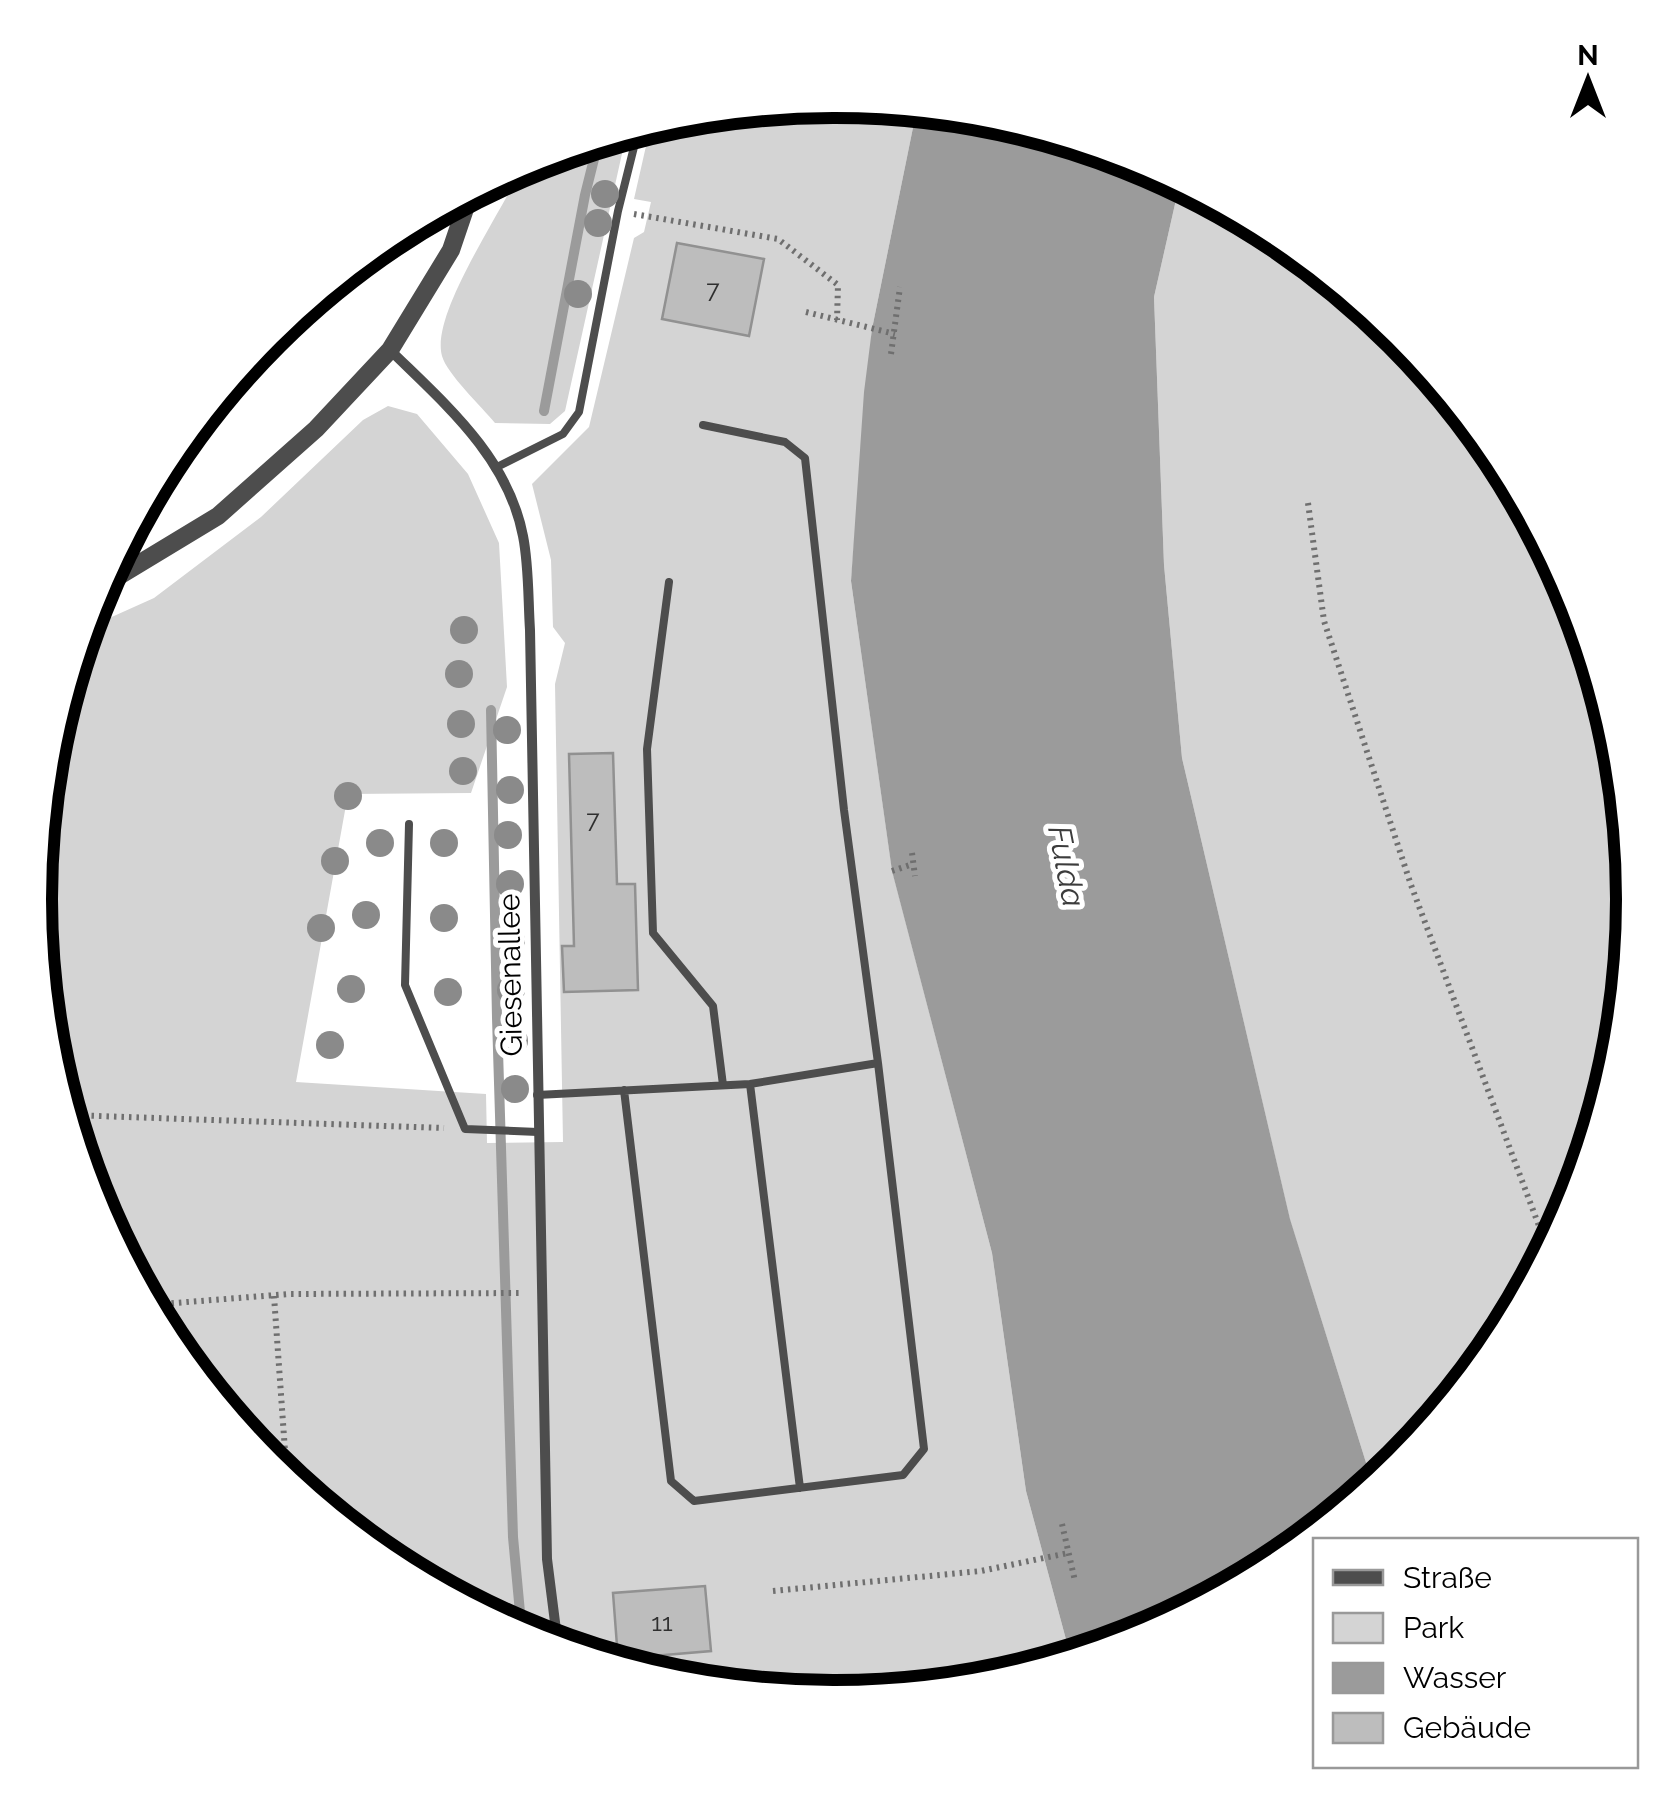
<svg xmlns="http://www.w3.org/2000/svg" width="1668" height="1798" viewBox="0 0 1668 1798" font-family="Raleway,sans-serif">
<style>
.green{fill:#d4d4d4}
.water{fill:#9b9b9b}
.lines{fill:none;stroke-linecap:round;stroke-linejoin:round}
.stream{stroke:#9b9b9b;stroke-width:10}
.building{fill:#bdbdbd;stroke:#919191;stroke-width:2.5}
.path{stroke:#6f6f6f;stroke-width:6;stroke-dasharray:2.5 5;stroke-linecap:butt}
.service{stroke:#4d4d4d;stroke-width:8}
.minor{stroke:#4d4d4d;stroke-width:10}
.tertiary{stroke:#4d4d4d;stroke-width:18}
.tree{fill:#8a8a8a}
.labels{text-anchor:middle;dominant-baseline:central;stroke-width:10;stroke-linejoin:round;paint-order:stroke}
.number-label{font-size:25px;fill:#2f2f2f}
.street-label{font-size:30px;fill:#000;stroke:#fff}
.water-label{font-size:32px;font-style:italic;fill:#3c3c3c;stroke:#fff}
.rim{fill:none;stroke:#000;stroke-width:12}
</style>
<rect width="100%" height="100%" fill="#fff"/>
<path class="green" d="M835,100L917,108L872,329L851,581L892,870L992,1253L1026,1491L1071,1658L989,1683L833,1698L678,1683L528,1637L390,1563L269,1464L169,1342L96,1204L50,1054L35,898L50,743L85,629L154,598L261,517L363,420L388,406L417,414L468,474L499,543L507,687L471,793L348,794L296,1082L486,1094L487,1143L563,1142L555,684L565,643L553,627L551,560L532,484L589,427L634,238L644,232L651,202L634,199L651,124L679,115Z
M627,131L565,411L550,424L495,423C482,407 447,374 442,356C430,313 504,210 523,164Z
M1180,182L1278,235L1399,334L1499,456L1572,594L1618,744L1633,900L1618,1055L1572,1205L1498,1343L1399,1464L1373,1485L1290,1220L1182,758L1164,565L1154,297Z"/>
<path class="water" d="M917,108L990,115L1140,161L1180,182L1154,297L1164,565L1182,758L1290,1219L1373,1485L1277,1564L1139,1637L1071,1658L1026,1491L992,1253L892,871L851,581L864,392L872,329Z"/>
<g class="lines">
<path class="stream" d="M544,411L585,195L599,139
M491,710L497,1018L513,1537L522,1634"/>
</g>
<path class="building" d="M677,243L764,259L749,336L662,319Z
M613,753L617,884H635L638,990L564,992L562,946H574L569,754Z
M705,1586L711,1651L618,1659L613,1593Z"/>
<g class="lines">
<path class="path" d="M634,214L778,239L838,285L837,320
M806,312L895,334
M891,354L900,287
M1308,503L1324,621L1411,885L1548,1250
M912,853L915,876
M892,871L913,864
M69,1115L444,1128
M274,1296L287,1479
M149,1305L289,1294L523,1293
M1062,1524L1075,1581
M773,1591L981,1571L1068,1553"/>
<path class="service" d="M495,468L563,434L579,412L618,211L639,127
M669,582L647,749L653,933L713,1006L723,1085
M409,824L405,985L465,1129L538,1132
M750,1084L800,1488
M624,1090L671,1481L694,1501L903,1475L924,1449L878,1063
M537,1095L750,1084L878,1063L844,810L805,458L785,442L703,425"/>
<path class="minor" d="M390,350C445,404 508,457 523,536C529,566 528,599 530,630L547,1559L558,1646"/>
<path class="tertiary" d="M99,588L218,516L316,429L390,350L451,250L471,191"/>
</g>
<g class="tree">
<circle cx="605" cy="194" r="14"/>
<circle cx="598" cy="223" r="14"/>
<circle cx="578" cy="294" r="14"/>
<circle cx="464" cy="630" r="14"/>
<circle cx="459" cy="674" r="14"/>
<circle cx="461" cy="724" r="14"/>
<circle cx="507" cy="730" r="14"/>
<circle cx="463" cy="771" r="14"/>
<circle cx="510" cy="790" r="14"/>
<circle cx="348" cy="796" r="14"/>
<circle cx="508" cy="835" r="14"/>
<circle cx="380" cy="843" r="14"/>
<circle cx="444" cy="843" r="14"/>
<circle cx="335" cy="861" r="14"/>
<circle cx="510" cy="884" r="14"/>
<circle cx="366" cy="915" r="14"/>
<circle cx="444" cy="918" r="14"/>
<circle cx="321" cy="928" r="14"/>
<circle cx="511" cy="941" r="14"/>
<circle cx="351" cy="989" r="14"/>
<circle cx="511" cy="990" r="14"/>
<circle cx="448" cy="992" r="14"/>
<circle cx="514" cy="1041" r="14"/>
<circle cx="330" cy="1045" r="14"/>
<circle cx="515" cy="1089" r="14"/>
</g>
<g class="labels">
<g class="number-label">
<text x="713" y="289">7</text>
<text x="593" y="819">7</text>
<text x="662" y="1622">11</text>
</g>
<g class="street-label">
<text transform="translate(510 975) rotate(-91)">Giesenallee</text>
</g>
<g class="water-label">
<text transform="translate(1067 866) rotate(79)">Fulda</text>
</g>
</g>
<path d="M0 0H1668V1798H0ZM833 118H835A781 781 0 0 1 1616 899V899A781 781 0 0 1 835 1680H833A781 781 0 0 1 52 899V899A781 781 0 0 1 833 118Z" fill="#fff" fill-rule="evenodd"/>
<path class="rim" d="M833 118H835A781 781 0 0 1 1616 899V899A781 781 0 0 1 835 1680H833A781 781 0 0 1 52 899V899A781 781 0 0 1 833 118Z"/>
<rect x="1313" y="1538" width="325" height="230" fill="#ffffff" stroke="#999999" stroke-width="2.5"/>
<rect x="1333" y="1570" width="50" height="15" fill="#4d4d4d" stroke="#999999" stroke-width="2.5"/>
<text x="1403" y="1588" font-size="30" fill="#000000">Straße</text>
<rect x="1333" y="1613" width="50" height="30" fill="#d4d4d4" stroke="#999999" stroke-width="2.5"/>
<text x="1403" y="1638" font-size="30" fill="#000000">Park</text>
<rect x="1333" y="1663" width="50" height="30" fill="#9b9b9b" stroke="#999999" stroke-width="2.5"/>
<text x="1403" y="1688" font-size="30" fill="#000000">Wasser</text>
<rect x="1333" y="1713" width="50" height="30" fill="#bdbdbd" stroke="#999999" stroke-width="2.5"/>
<text x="1403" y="1738" font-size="30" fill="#000000">Gebäude</text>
<g transform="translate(1588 80)" stroke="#ffffff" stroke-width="8" paint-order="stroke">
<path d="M0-8L18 38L0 25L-18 38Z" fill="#000000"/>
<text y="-15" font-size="28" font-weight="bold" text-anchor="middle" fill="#000000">N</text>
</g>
</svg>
